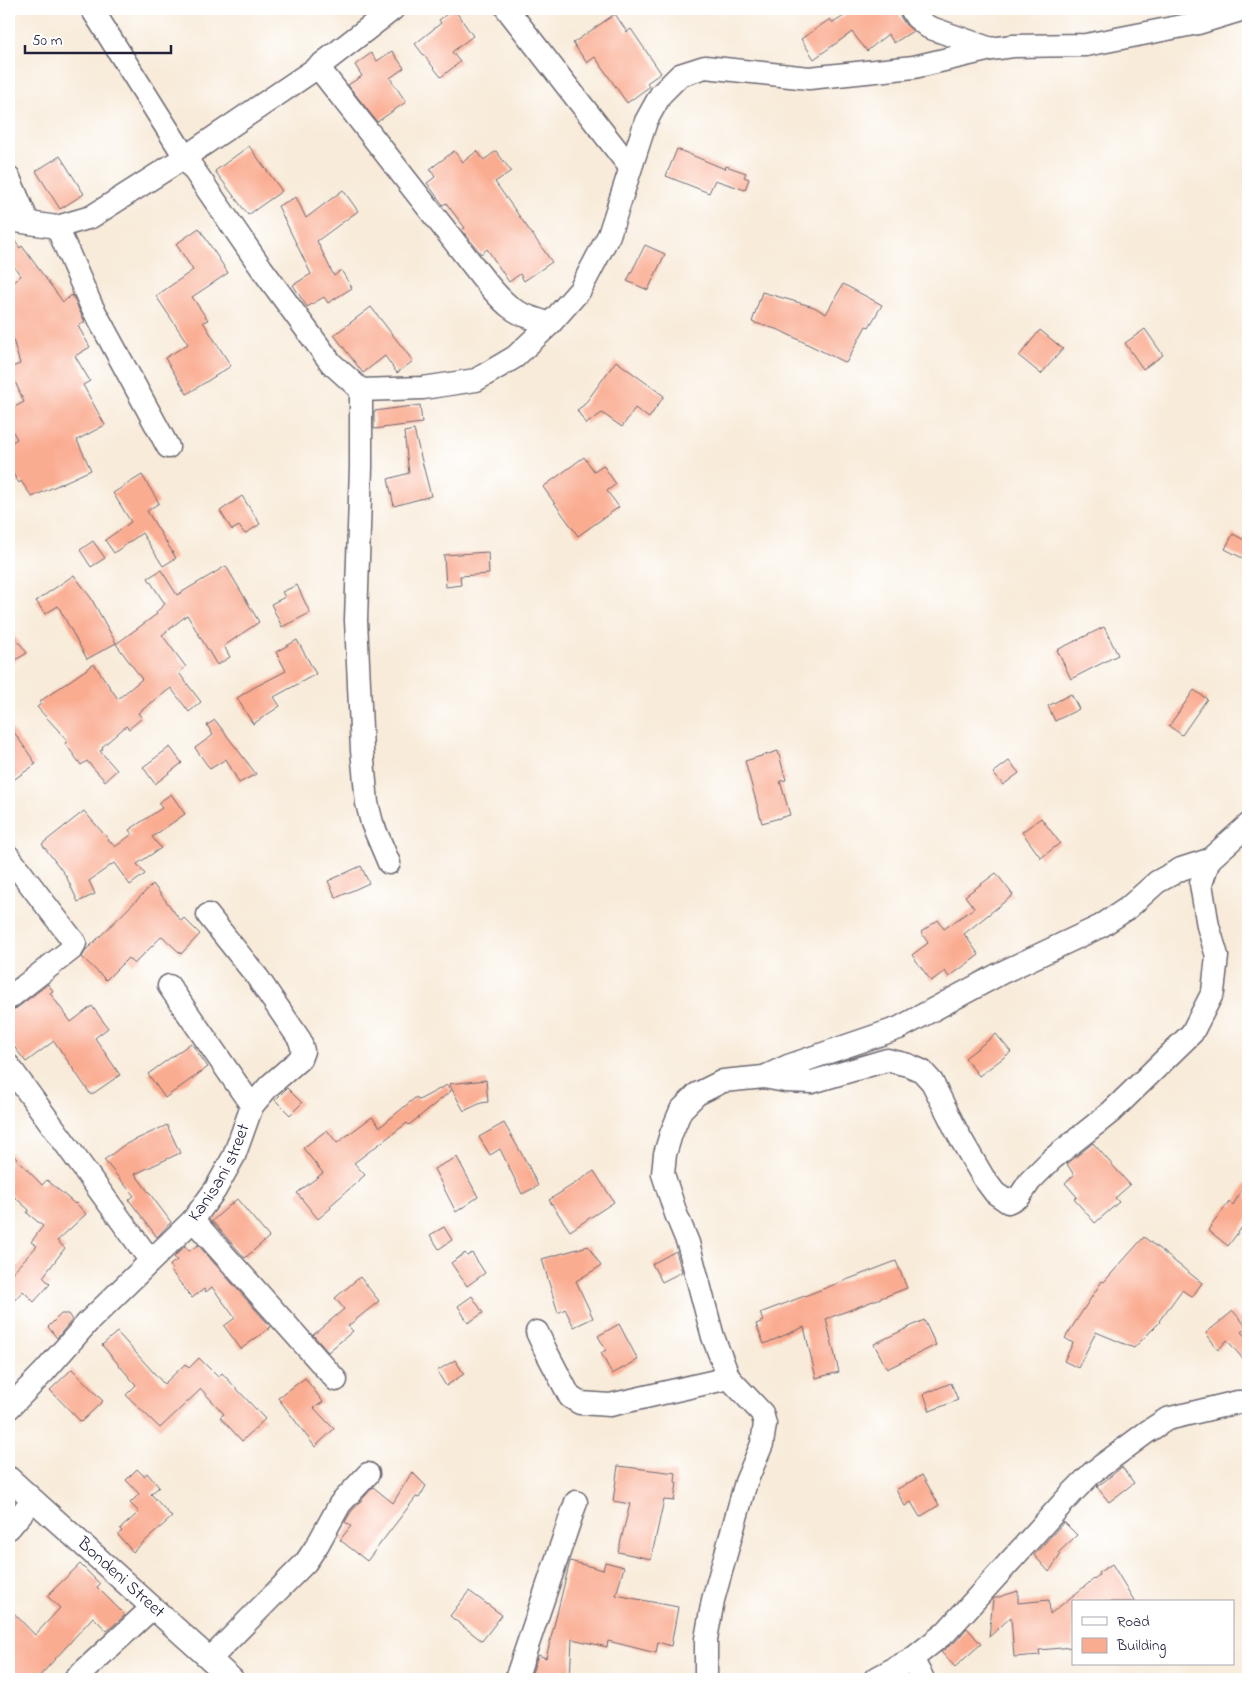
<svg xmlns="http://www.w3.org/2000/svg" width="1257" height="1688" viewBox="0 0 1257 1688" font-family="'Indie Flower',sans-serif">
<style>
.building{fill:#faac91}
.lines{fill:none;stroke-linecap:round;stroke-linejoin:round}
.minor-casing{stroke:#6d6872;stroke-width:25}
.minor{stroke:#fff;stroke-width:22}
.labels{text-anchor:middle;dominant-baseline:central;stroke-width:4.5;stroke-linejoin:round;paint-order:stroke}
.street-label{font-size:18px;fill:#22223b;stroke:#fff}
</style>
<rect width="100%" height="100%" fill="#fff"/>
<filter id="ink" filterUnits="userSpaceOnUse"><feTurbulence type="fractalNoise" baseFrequency=".02" numOctaves="2"/><feDisplacementMap in="SourceGraphic" scale="10" xChannelSelector="R" yChannelSelector="G"/><feConvolveMatrix kernelMatrix="1 2 1 2 8 2 1 2 1" color-interpolation-filters="sRGB"/></filter>
<filter id="wash" filterUnits="userSpaceOnUse"><feTurbulence type="fractalNoise" baseFrequency=".0096" numOctaves="4" result="noise"/><feDisplacementMap in="SourceGraphic" scale="20" xChannelSelector="R" yChannelSelector="G"/><feGaussianBlur stdDeviation="1.12" result="paint"/><feColorMatrix in="noise" values="0 0 0 0 0 0 0 0 0 0 0 0 0 0 0 0 0 1.4 0 .05"/><feComposite in="paint" operator="in"/></filter>
<g filter="url(#wash)">
<rect width="100%" height="100%" fill="#f8ebd9"/>
<g id="blocks">
<path class="building" d="M454,9L473,36L452,52L460,62L441,77L415,44L441,23L439,20Z
M855,9H898L900,16L905,24L913,31L894,43L888,34L867,51L852,32L814,59L801,39L830,19L833,23Z
M615,14L627,32L631,29L661,73L647,83L649,87L627,103L595,57L587,63L573,43Z
M392,51L404,68L390,78L406,102L377,122L348,85L362,76L355,65L371,53L377,61Z
M249,146L282,191L248,215L215,171Z
M677,149L725,169L726,166L746,173L744,177L749,179L745,190L715,180L709,193L666,176Z
M454,151L463,162L477,151L484,160L496,151L511,171L495,182L552,262L524,281L520,274L509,282L487,249L481,254L462,230L465,228L446,203L443,205L427,183L435,177L430,169Z
M60,156L84,194L60,209L36,171Z
M343,190L358,211L317,241L334,276L341,270L352,288L328,303L324,297L307,307L293,285L311,274L278,206L296,197L306,218Z
M199,228L228,273L192,297L208,320L203,322L231,366L187,394L165,358L188,344L156,296L193,270L176,244Z
M9,233L20,248L22,246L63,302L72,295L85,322L78,326L90,347L75,356L90,381L83,385L105,425L77,440L91,470L32,497L21,481L19,483L9,468V444L17,439L9,425V410L24,402L9,368L20,364L12,336L9,337V285L21,276L9,260Z
M645,245L665,254L648,290L627,281Z
M843,284L882,305L869,327L866,326L846,363L779,330L752,322L762,292L814,307L826,314Z
M371,307L413,361L397,373L385,356L363,373L334,335Z
M1145,329L1163,355L1143,369L1125,343Z
M1040,330L1063,349L1041,374L1019,356Z
M616,361L664,396L649,418L635,408L622,427L602,413L586,424L577,410L584,405Z
M420,405L422,423L374,429V411Z
M414,430L431,496L394,506L388,479L409,473L404,432Z
M584,457L594,471L603,465L616,484L607,491L619,507L578,536L543,487Z
M142,475L159,503L147,511L176,558L163,566L142,533L114,553L105,540L131,522L113,493Z
M242,496L260,524L245,534L239,526L232,530L220,511Z
M1233,534L1248,542V561L1225,549Z
M93,541L105,558L91,567L80,550Z
M488,552L489,574L460,576L461,585L446,587L444,555Z
M226,566L259,622L224,646L230,657L217,665L187,615L162,635L186,667L179,673L201,702L189,712L171,688L138,713L142,718L129,729L126,726L102,747L103,749L100,751L117,770L105,781L87,761L81,765L65,743L68,741L37,707L41,704L39,702L94,664L118,699L142,679L116,644L157,614L156,612L165,604L148,578L161,570L177,595Z
M74,575L91,598L116,643L87,659L58,606L45,614L36,601Z
M297,585L310,613L282,627L271,604L285,597L282,592Z
M1104,627L1118,655L1071,679L1057,650Z
M9,629L27,653L9,664Z
M297,640L316,674L274,697L280,706L253,724L237,698L253,688L286,671L276,652Z
M1194,690L1207,699L1182,735L1169,726Z
M1071,694L1079,709L1055,721L1048,706Z
M215,720L256,774L239,783L226,759L210,769L195,748L213,735L207,725Z
M9,725L36,764L9,783Z
M170,747L182,763L155,784L143,767Z
M778,751L786,780L780,781L790,815L762,823L745,761Z
M1009,761L1019,773L1003,785L993,773Z
M171,794L185,814L152,837L161,848L137,864L145,874L130,885L114,863L89,881L95,894L78,902L66,876L42,844L84,811L115,847L132,834L129,830L162,808L158,803Z
M1041,818L1060,843L1041,858L1022,832Z
M361,866L369,883L336,898L328,881Z
M996,873L1013,895L964,934L979,955L949,977L945,971L931,981L912,955L928,943L921,932L938,920L944,929L974,908L965,896Z
M153,884L181,921L184,918L200,934L181,954L162,936L134,964L128,958L106,980L82,957L86,950Z
M48,984L53,991L50,993L71,1022L92,1006L108,1028L95,1038L120,1075L91,1095L54,1041L26,1062L9,1040V1011L17,1008Z
M996,1034L1011,1052L979,1076L965,1058Z
M191,1043L208,1067L165,1098L148,1074Z
M486,1080L488,1102L481,1103L464,1111L449,1084Z
M447,1085L451,1091L409,1125L407,1123L354,1163L365,1175L330,1206L331,1208L318,1219L297,1193L323,1173L303,1148L327,1130L337,1143L372,1117L380,1127L416,1097L419,1100Z
M287,1088L302,1103L290,1115L275,1100Z
M504,1123L528,1165L538,1186L522,1194L500,1149L490,1155L479,1137Z
M167,1125L180,1153L135,1174L171,1222L157,1237L129,1200L134,1196L104,1160L124,1145Z
M1093,1143L1130,1185L1115,1198L1119,1202L1095,1223L1074,1199L1077,1197L1065,1183L1074,1175L1067,1164Z
M9,1151L42,1185L47,1180L75,1204L76,1203L86,1214L57,1241L65,1248L43,1277L50,1284L34,1302L23,1291L9,1306V1276L37,1246L31,1242L43,1226L27,1213L29,1210L9,1192Z
M457,1157L478,1197L456,1212L434,1169Z
M594,1171L614,1202L570,1231L549,1200Z
M1248,1180V1219L1228,1246L1208,1230L1229,1202L1233,1205Z
M237,1199L269,1237L245,1258L212,1221Z
M444,1227L452,1240L439,1249L430,1235Z
M1144,1237L1202,1283L1192,1297L1182,1290L1159,1321L1160,1322L1134,1348L1096,1332L1078,1368L1064,1361L1073,1343L1065,1338L1102,1281L1104,1282Z
M198,1245L271,1327L241,1349L224,1326L235,1318L212,1287L206,1292L204,1289L192,1298L171,1271L172,1269L170,1265L177,1260L174,1257L185,1246L189,1251Z
M588,1246L601,1266L576,1281L593,1318L574,1327L565,1309L558,1313L542,1259Z
M676,1251L682,1272L662,1282L652,1264Z
M465,1253L467,1256L472,1253L485,1273L467,1286L451,1263Z
M896,1261L907,1288L826,1319L839,1372L816,1378L804,1327L764,1344L756,1324L763,1321L760,1313Z
M360,1277L379,1301L348,1326L353,1331L328,1352L313,1335L344,1309L335,1298Z
M472,1296L483,1313L468,1323L458,1306Z
M1233,1311L1247,1327L1241,1332L1248,1339V1365L1227,1340L1218,1350L1206,1333Z
M61,1314H68L72,1320L57,1338L48,1327Z
M924,1320L936,1345L887,1369L874,1344Z
M619,1324L638,1360L612,1374L601,1353L606,1350L598,1336Z
M117,1332L164,1384L185,1364L189,1368L199,1358L218,1377L222,1373L265,1419L242,1441L220,1417L224,1414L201,1389L160,1428L126,1395L136,1385L102,1345Z
M455,1360L464,1374L446,1386L437,1371Z
M72,1369L103,1401L81,1422L50,1390Z
M305,1378L323,1402L314,1408L334,1429L315,1447L278,1398Z
M951,1383L958,1400L930,1411L924,1394Z
M618,1466L676,1473L675,1482L677,1483L674,1501L664,1500L651,1559L618,1552L630,1504L613,1501Z
M1122,1467L1134,1483L1109,1502L1097,1487Z
M137,1469L144,1476L147,1473L159,1487L151,1494L172,1517L133,1552L118,1535L122,1531L120,1529L139,1512L130,1503L139,1494L126,1480Z
M412,1472L426,1486L419,1498L416,1497L367,1561L340,1540L351,1526L345,1522L351,1512L373,1487L393,1503Z
M922,1475L939,1505L920,1517L911,1502L905,1506L896,1490Z
M1064,1522L1077,1535L1059,1552L1061,1554L1049,1572L1034,1555Z
M570,1561L603,1570L605,1562L624,1567L616,1595L678,1607L671,1646L658,1642L656,1653L608,1641L607,1647L572,1639L570,1679H530L538,1655L546,1658Z
M80,1564L100,1584L97,1587L125,1615L107,1631L93,1617L37,1679H9V1608L35,1635L60,1608L47,1596Z
M1112,1564L1135,1602H1073V1647L1039,1650L1040,1655L1014,1657L1011,1617L989,1637L993,1599L1018,1591V1603L1049,1600L1050,1614L1099,1575L1098,1573Z
M469,1591L502,1615L482,1641L450,1616Z
M967,1628L981,1644L955,1667L941,1652L956,1641Z"/>
</g>
</g>
<g filter="url(#ink)">
<use href="#blocks" fill-opacity="0" stroke="#6d6872" stroke-width="1"/>
<g class="lines">
<defs>
<g id="minor">
<path d="M92,9L185,157L262,269L331,363L361,390L423,388L476,380L515,357L550,324L580,290L609,235L646,121L661,94L680,75L705,67L809,78L914,67L991,49L1013,46L1086,45L1198,23L1244,9"/>
<path d="M507,9L630,167"/>
<path d="M911,9L916,17L928,27L991,49"/>
<path d="M318,67L475,268C486,282 496,296 510,307C521,316 537,319 550,324"/>
<path d="M9,178L28,222"/>
<path d="M9,220L57,227L91,217L185,157L318,67L393,9"/>
<path d="M57,227L91,305L168,447"/>
<path d="M361,390V467L356,620L362,750L367,803L372,823L389,863"/>
<path d="M9,857L75,943L73,948L9,998"/>
<path d="M169,986L252,1106"/>
<path d="M9,1066L150,1260"/>
<path d="M764,1077L788,1066L899,1028L1001,973L1101,926L1128,908L1157,882L1181,869L1209,860L1248,825"/>
<path d="M193,1220L336,1380"/>
<path d="M537,1332L546,1351L570,1397L580,1403L610,1405L729,1378"/>
<path id="s1" d="M9,1408L45,1371L88,1322L193,1220L215,1190L234,1156L252,1106L269,1086L300,1059L303,1051L300,1040L258,978L208,915"/>
<path id="s2" d="M9,1478L232,1679"/>
<path d="M9,1528L33,1500"/>
<path d="M210,1659L306,1562L318,1544L340,1504L368,1474"/>
<path d="M912,1659L923,1679"/>
<path d="M75,1679L152,1608"/>
<path d="M516,1679L576,1502"/>
<path d="M706,1679V1639L713,1600L746,1482L762,1444L765,1424L762,1413L729,1378L713,1337L688,1243L676,1214L663,1174L665,1154L671,1134L681,1110L697,1094L723,1081L764,1077L785,1081L812,1082L887,1060L908,1065L922,1071L932,1082L958,1134L983,1177L995,1193L1008,1202L1020,1196L1030,1181L1052,1159L1111,1112L1192,1033L1213,992L1217,956L1208,926L1201,884L1209,860"/>
<path d="M875,1679L912,1659L946,1632L1071,1494L1093,1472L1112,1458L1147,1432L1167,1419L1238,1402H1248"/>
</g>
</defs>
<use href="#minor" class="minor-casing"/>
<use href="#minor" class="minor"/>
</g>
</g>
<g class="labels">
<g class="street-label">
<text stroke="none"><textPath href="#s1" startOffset="318">Kanisani street</textPath></text>
<text stroke="none"><textPath href="#s2" startOffset="150">Bondeni Street</textPath></text>
</g>
</g>
<rect width="1257" height="1688" fill="none" stroke="#fff" stroke-width="30"/>
<rect x="1072" y="1600" width="162" height="65" fill="#ffffff" stroke="#a7a7b1"/>
<rect x="1082" y="1617" width="25" height="8" fill="#ffffff" stroke="#a7a7b1"/>
<text x="1117" y="1626" font-size="15" fill="#22223b">Road</text>
<rect x="1082" y="1638" width="25" height="15" fill="#faac91" stroke="#a7a7b1"/>
<text x="1117" y="1650" font-size="15" fill="#22223b">Building</text>
<path d="M25 45v8h146v-8" fill="none" stroke="#22223b" stroke-width="2.5"/>
<text x="32" y="45" font-size="15" fill="#22223b" stroke="#ffffff" stroke-width="4" paint-order="stroke">50 m</text>
</svg>
